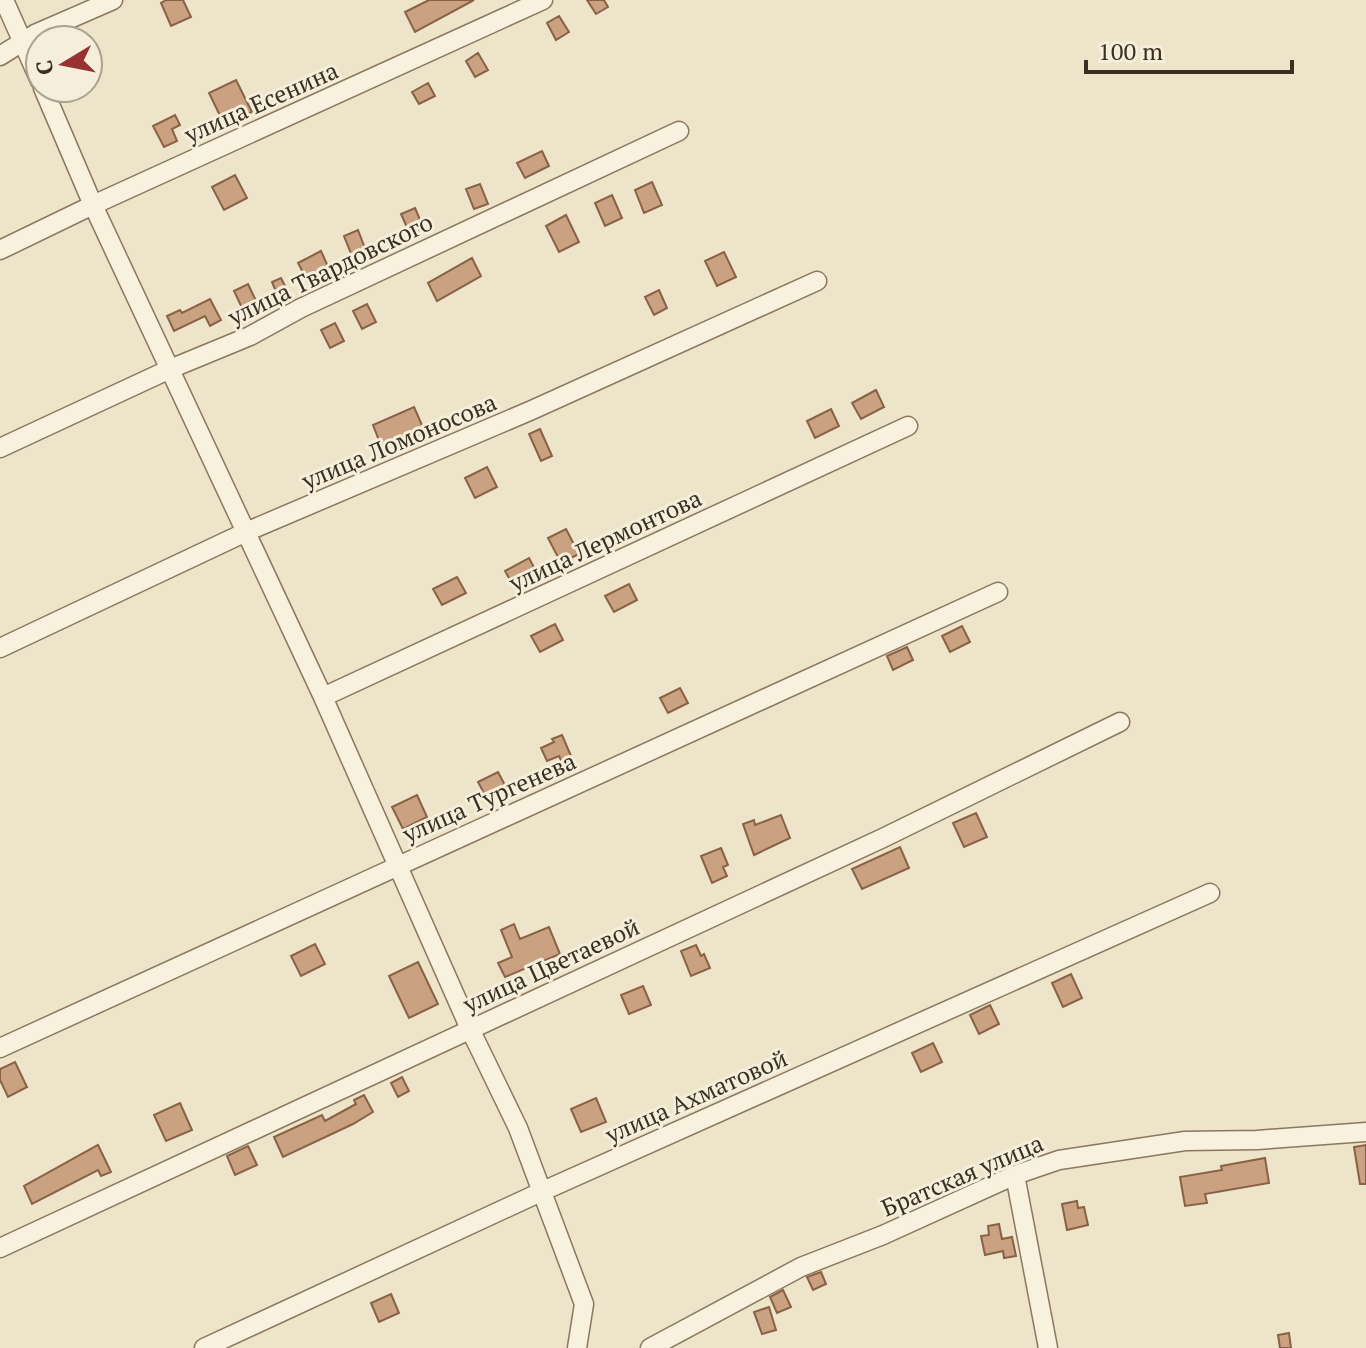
<svg xmlns="http://www.w3.org/2000/svg" width="1366" height="1348" viewBox="0 0 1366 1348" font-family="'PT Serif',serif">
<style>
.building{fill:#caa181;stroke:#896145;stroke-width:2}
.lines{fill:none;stroke-linecap:round;stroke-linejoin:round}
.minor-casing{stroke:#8a775f;stroke-width:21}
.minor{stroke:#f8f1de;stroke-width:18}
.labels{text-anchor:middle;dominant-baseline:central;stroke-width:6;stroke-linejoin:round;paint-order:stroke}
.street-label{font-size:24px;fill:#3b2f22;stroke:#f5eeda}
</style>
<rect width="100%" height="100%" fill="#eee4ca"/>
<path class="building" d="M166,0H183L191,17L171,26L161,3Z
M429,0H474L415,32L405,12Z
M587,0H604L608,7L596,14Z
M559,16L569,32L556,40L547,23Z
M478,53L488,70L475,77L466,61Z
M236,80L252,112L242,117L241,114L223,122L209,93Z
M428,83L435,96L419,104L412,92Z
M175,115L180,125L172,129L177,141L164,147L153,126Z
M542,151L549,166L525,178L517,163Z
M235,175L247,198L224,210L212,187Z
M652,182L662,205L644,213L635,190Z
M480,184L488,204L474,209L466,189Z
M612,195L622,218L605,226L595,203Z
M415,208L424,229L410,234L401,214Z
M566,215L579,242L559,252L546,226Z
M358,230L366,251L352,256L344,236Z
M321,251L330,271L308,282L298,263Z
M724,252L736,277L717,286L705,261Z
M472,258L481,276L437,301L428,283Z
M281,278L289,294L279,299L272,282Z
M248,284L257,303L243,310L234,291Z
M659,290L667,308L654,315L645,297Z
M210,299L221,320L210,326L205,316L174,331L167,316L180,310L182,313Z
M367,304L376,322L362,329L353,311Z
M335,323L344,341L330,348L321,330Z
M876,390L884,407L861,419L852,403Z
M414,407L425,432L382,448L373,425Z
M831,409L839,426L815,438L807,421Z
M540,429L552,456L541,461L529,434Z
M487,467L497,487L475,498L465,478Z
M566,529L579,554L561,563L548,538Z
M529,558L538,575L514,587L505,571Z
M457,577L466,593L442,605L433,589Z
M629,584L637,600L614,612L605,596Z
M555,624L563,640L540,652L531,636Z
M962,626L970,642L950,652L942,636Z
M907,647L913,660L893,670L887,656Z
M680,688L688,703L668,713L660,698Z
M562,735L574,763L564,767L559,756L547,761L541,748L554,742L552,739Z
M498,772L506,787L486,797L478,782Z
M417,795L427,817L403,829L392,807Z
M976,813L987,837L964,847L953,823Z
M781,815L790,838L754,855L743,824L754,820L755,825Z
M900,847L909,868L862,889L852,869Z
M721,848L728,865L723,867L727,876L712,883L701,856Z
M514,924L520,939L549,927L560,954L505,977L498,963L512,957L501,930Z
M315,944L325,964L301,976L291,956Z
M696,945L701,956L704,954L710,968L691,976L681,951Z
M418,962L438,1004L409,1018L389,976Z
M1071,974L1082,998L1063,1007L1052,983Z
M643,986L651,1005L629,1014L621,995Z
M990,1005L999,1024L979,1034L970,1015Z
M933,1043L942,1062L921,1072L912,1053Z
M15,1062L27,1087L8,1097L0,1080V1069Z
M402,1077L409,1091L398,1097L391,1083Z
M364,1095L373,1112L353,1124L283,1157L274,1137L322,1115L325,1121L356,1104L354,1100Z
M596,1098L606,1122L581,1132L571,1109Z
M180,1103L192,1130L166,1141L154,1115Z
M98,1145L111,1172L101,1176L98,1170L32,1204L24,1186Z
M1366,1145V1184H1360L1354,1147Z
M248,1146L257,1165L235,1175L227,1156Z
M1265,1158L1269,1183L1205,1194L1207,1203L1185,1206L1180,1177L1222,1170L1221,1166Z
M1077,1201L1078,1208L1084,1207L1088,1225L1067,1230L1062,1204Z
M999,1224L1002,1239L1012,1237L1016,1256L1004,1258L1003,1251L985,1255L981,1236L989,1235L988,1226Z
M821,1272L826,1284L813,1290L807,1277Z
M783,1290L791,1307L777,1313L770,1297Z
M391,1294L399,1313L379,1322L371,1303Z
M769,1307L776,1330L762,1334L754,1312Z
M1289,1333L1291,1348H1280L1278,1335Z"/>
<g class="lines">
<defs>
<path id="minor" d="M4,0L40,81
M0,56L35,34L113,0
M43,88L93,205L323,697L470,1029L518,1128L584,1304L577,1348
M0,250L93,205L543,0
M0,448L170,369L250,336L301,308L679,131
M0,648L246,532L532,410L817,281
M323,697L908,426
M0,1048L998,592
M1015,1175L1048,1348
M0,1248L883,838L1120,722
M204,1348L543,1191L1210,893
M650,1348L801,1267L883,1235L1015,1175L1059,1160L1185,1141L1257,1140L1366,1132"/>
</defs>
<use href="#minor" class="minor-casing"/>
<use href="#minor" class="minor"/>
</g>
<g class="labels">
<g class="street-label">
<text transform="translate(261 102) rotate(-24)">улица Есенина</text>
<text transform="translate(330 269) rotate(-26)">улица Твардовского</text>
<text transform="translate(399 441) rotate(-23)">улица Ломоносова</text>
<text transform="translate(605 540) rotate(-25)">улица Лермонтова</text>
<text transform="translate(489 797) rotate(-24)">улица Тургенева</text>
<text transform="translate(551 965) rotate(-25)">улица Цветаевой</text>
<text transform="translate(696 1096) rotate(-24)">улица Ахматовой</text>
<text transform="translate(962 1175) rotate(-23)">Братская улица</text>
</g>
</g>
<g transform="translate(64 64) rotate(260)"><circle r="38" fill="#f5eeda" stroke="#aba290" stroke-width="2"/>
<path d="M0-6L14 30L0 20L-14 30Z" fill="#983230"/>
<text y="-12" font-size="22" font-weight="bold" text-anchor="middle" fill="#3b2f22">С</text>
</g>
<path d="M1086 60v12h206v-12" fill="none" stroke="#3b2f22" stroke-width="4"/>
<text x="1098" y="60" font-size="24" fill="#3b2f22" stroke="#f5eeda" stroke-width="6" paint-order="stroke">100 m</text>
</svg>
